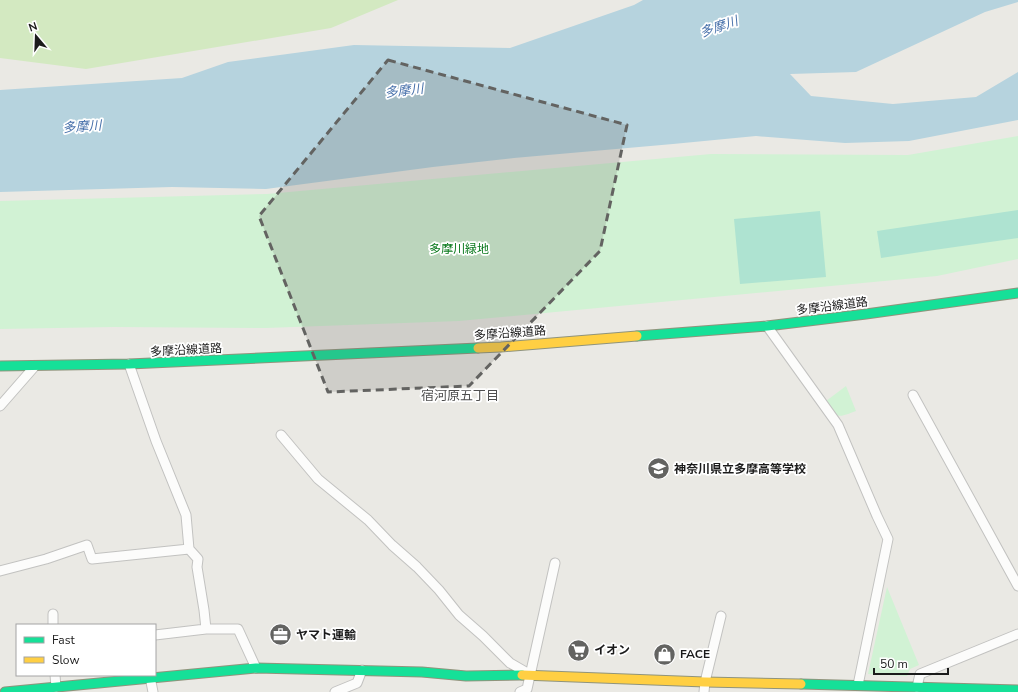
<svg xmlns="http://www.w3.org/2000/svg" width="1018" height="692" viewBox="0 0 1018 692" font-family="'Nunito Sans','Noto Sans JP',sans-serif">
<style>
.grass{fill:#d3e9c1}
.park{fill:#d1f2d4}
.pitch{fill:#aee3d1}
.water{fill:#b6d3de}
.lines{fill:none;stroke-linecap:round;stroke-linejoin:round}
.street-casing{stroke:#c2c2c0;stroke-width:11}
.fast-casing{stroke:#90947c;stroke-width:11}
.slow-casing{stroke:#90947c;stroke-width:11}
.street{stroke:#fcfcfb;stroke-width:9}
.fast{stroke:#16e098;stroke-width:9}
.slow{stroke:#ffcf43;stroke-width:9}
.marked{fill:#636361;fill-opacity:0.2;stroke:#636361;stroke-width:3;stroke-dasharray:8 5;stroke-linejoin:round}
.labels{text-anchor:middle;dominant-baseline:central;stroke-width:3.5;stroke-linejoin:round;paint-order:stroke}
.park-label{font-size:12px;fill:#0a791d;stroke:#fff}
.street-label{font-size:12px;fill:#1b1b1b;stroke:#fff}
.poi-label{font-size:12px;font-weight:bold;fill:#1b1b1b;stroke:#fff;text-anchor:start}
.water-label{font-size:13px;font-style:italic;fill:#4871ab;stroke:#fff}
.neighbourhood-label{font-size:13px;fill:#4e4e4e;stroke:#fff}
</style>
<rect width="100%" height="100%" fill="#eae9e4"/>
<path class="grass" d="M0,0H398L331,28L86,69L0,58Z"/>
<path class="park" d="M1018,136V259L937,276L459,321L266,328L114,327L0,329V201L267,194L711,154L908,155Z
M846,386L856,411C835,419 838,418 826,401Z
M887,587L919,665L910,669L907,676L868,674Z"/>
<path class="pitch" d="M1018,210V238L934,250L881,258L877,231Z
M820,211L826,277L740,284L734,219Z"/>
<path class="water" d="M643,0H1018V2L985,12L856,72L790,74L811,96L893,104L976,97L1018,72V120L909,141L845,143L756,136L673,144L514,158L433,167L266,189L172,187L0,192V90L182,78L228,62L354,45L510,48L634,5Z"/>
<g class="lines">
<defs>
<path id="street" d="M767,326L838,425L877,516L888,539L858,685
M129,364L156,441L186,515L189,549L198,559L197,567L204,610L206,629
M913,395L1018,586
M0,406L35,366
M281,435L318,479L368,520L392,545L417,567L439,590L459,615L483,636L510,663L529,674
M0,571L46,559L87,545L92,559L189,549
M53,614V625
M155,635L206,629H238L256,668
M55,675L56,687
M150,677L153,692
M917,687L920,674L1018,634
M335,692L357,683L362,670
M520,692L527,689L555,563
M704,692L705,682L721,616"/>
<path id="fast" d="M637,336L767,326L866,314L1018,293
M0,366L129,364L478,348
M801,684L1018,690
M5,692L256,668L422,672L466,676L522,675"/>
<path id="slow" d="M478,348L501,347L637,336
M522,675L705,682L801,684"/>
</defs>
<use href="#street" class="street-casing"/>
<use href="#fast" class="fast-casing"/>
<use href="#slow" class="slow-casing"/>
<use href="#street" class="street"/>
<use href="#fast" class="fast"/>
<use href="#slow" class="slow"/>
</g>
<path class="marked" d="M388,60L627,125L600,251L469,386L328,392L259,216Z"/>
<defs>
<symbol id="school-disc" viewBox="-11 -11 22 22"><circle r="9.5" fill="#636361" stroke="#fff"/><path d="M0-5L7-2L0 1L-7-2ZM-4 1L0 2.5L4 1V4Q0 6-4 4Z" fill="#fff"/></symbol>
<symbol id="office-disc" viewBox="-11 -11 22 22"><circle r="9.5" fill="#636361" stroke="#fff"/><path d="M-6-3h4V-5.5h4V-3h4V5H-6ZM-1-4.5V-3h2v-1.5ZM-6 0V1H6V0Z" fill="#fff"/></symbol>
<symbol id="supermarket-disc" viewBox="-11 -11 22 22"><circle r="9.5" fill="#636361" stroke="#fff"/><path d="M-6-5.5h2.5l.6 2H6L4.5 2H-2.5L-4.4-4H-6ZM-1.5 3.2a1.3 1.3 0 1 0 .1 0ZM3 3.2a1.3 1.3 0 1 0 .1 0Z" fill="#fff"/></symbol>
<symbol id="shop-disc" viewBox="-11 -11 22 22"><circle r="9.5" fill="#636361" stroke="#fff"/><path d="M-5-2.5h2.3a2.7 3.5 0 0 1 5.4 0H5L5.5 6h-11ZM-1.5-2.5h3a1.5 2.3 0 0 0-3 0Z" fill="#fff"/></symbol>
</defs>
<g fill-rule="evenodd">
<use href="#school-disc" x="646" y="456" width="25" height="25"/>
<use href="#office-disc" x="268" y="622" width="25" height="25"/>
<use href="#supermarket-disc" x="566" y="638" width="25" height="25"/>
<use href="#shop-disc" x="652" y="642" width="25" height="25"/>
</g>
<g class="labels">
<g class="park-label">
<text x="459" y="249">多摩川緑地</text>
</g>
<g class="street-label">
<text transform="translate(832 306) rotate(-7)">多摩沿線道路</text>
<text transform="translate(510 333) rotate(-4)">多摩沿線道路</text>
<text transform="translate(186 350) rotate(-3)">多摩沿線道路</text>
</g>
<g class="poi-label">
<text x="674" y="469">神奈川県立多摩高等学校</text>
<text x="296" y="635">ヤマト運輸</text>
<text x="594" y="650">イオン</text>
<text x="680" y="654">FACE</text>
</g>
<g class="water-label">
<text transform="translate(719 27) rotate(-19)">多摩川</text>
<text transform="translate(404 91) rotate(-7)">多摩川</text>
<text transform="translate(82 127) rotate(-4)">多摩川</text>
</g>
<g class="neighbourhood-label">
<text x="460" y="396">宿河原五丁目</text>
</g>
</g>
<rect x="16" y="624" width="140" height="52" fill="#ffffff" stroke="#a4a4a4"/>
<rect x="24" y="637" width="20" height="6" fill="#16e098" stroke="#a4a4a4"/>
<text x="52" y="644" font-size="12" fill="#1b1b1b">Fast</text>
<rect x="24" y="657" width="20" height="6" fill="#ffcf43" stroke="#a4a4a4"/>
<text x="52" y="664" font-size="12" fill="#1b1b1b">Slow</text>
<g transform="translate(36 36) rotate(341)" stroke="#ffffff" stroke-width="3" paint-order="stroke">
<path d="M0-3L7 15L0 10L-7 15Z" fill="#1b1b1b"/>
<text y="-6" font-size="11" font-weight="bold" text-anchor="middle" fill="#1b1b1b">N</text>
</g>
<path d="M874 668v6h74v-6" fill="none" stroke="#1b1b1b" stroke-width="2"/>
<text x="880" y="668" font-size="12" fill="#1b1b1b" stroke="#ffffff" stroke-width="3" paint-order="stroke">50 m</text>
</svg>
